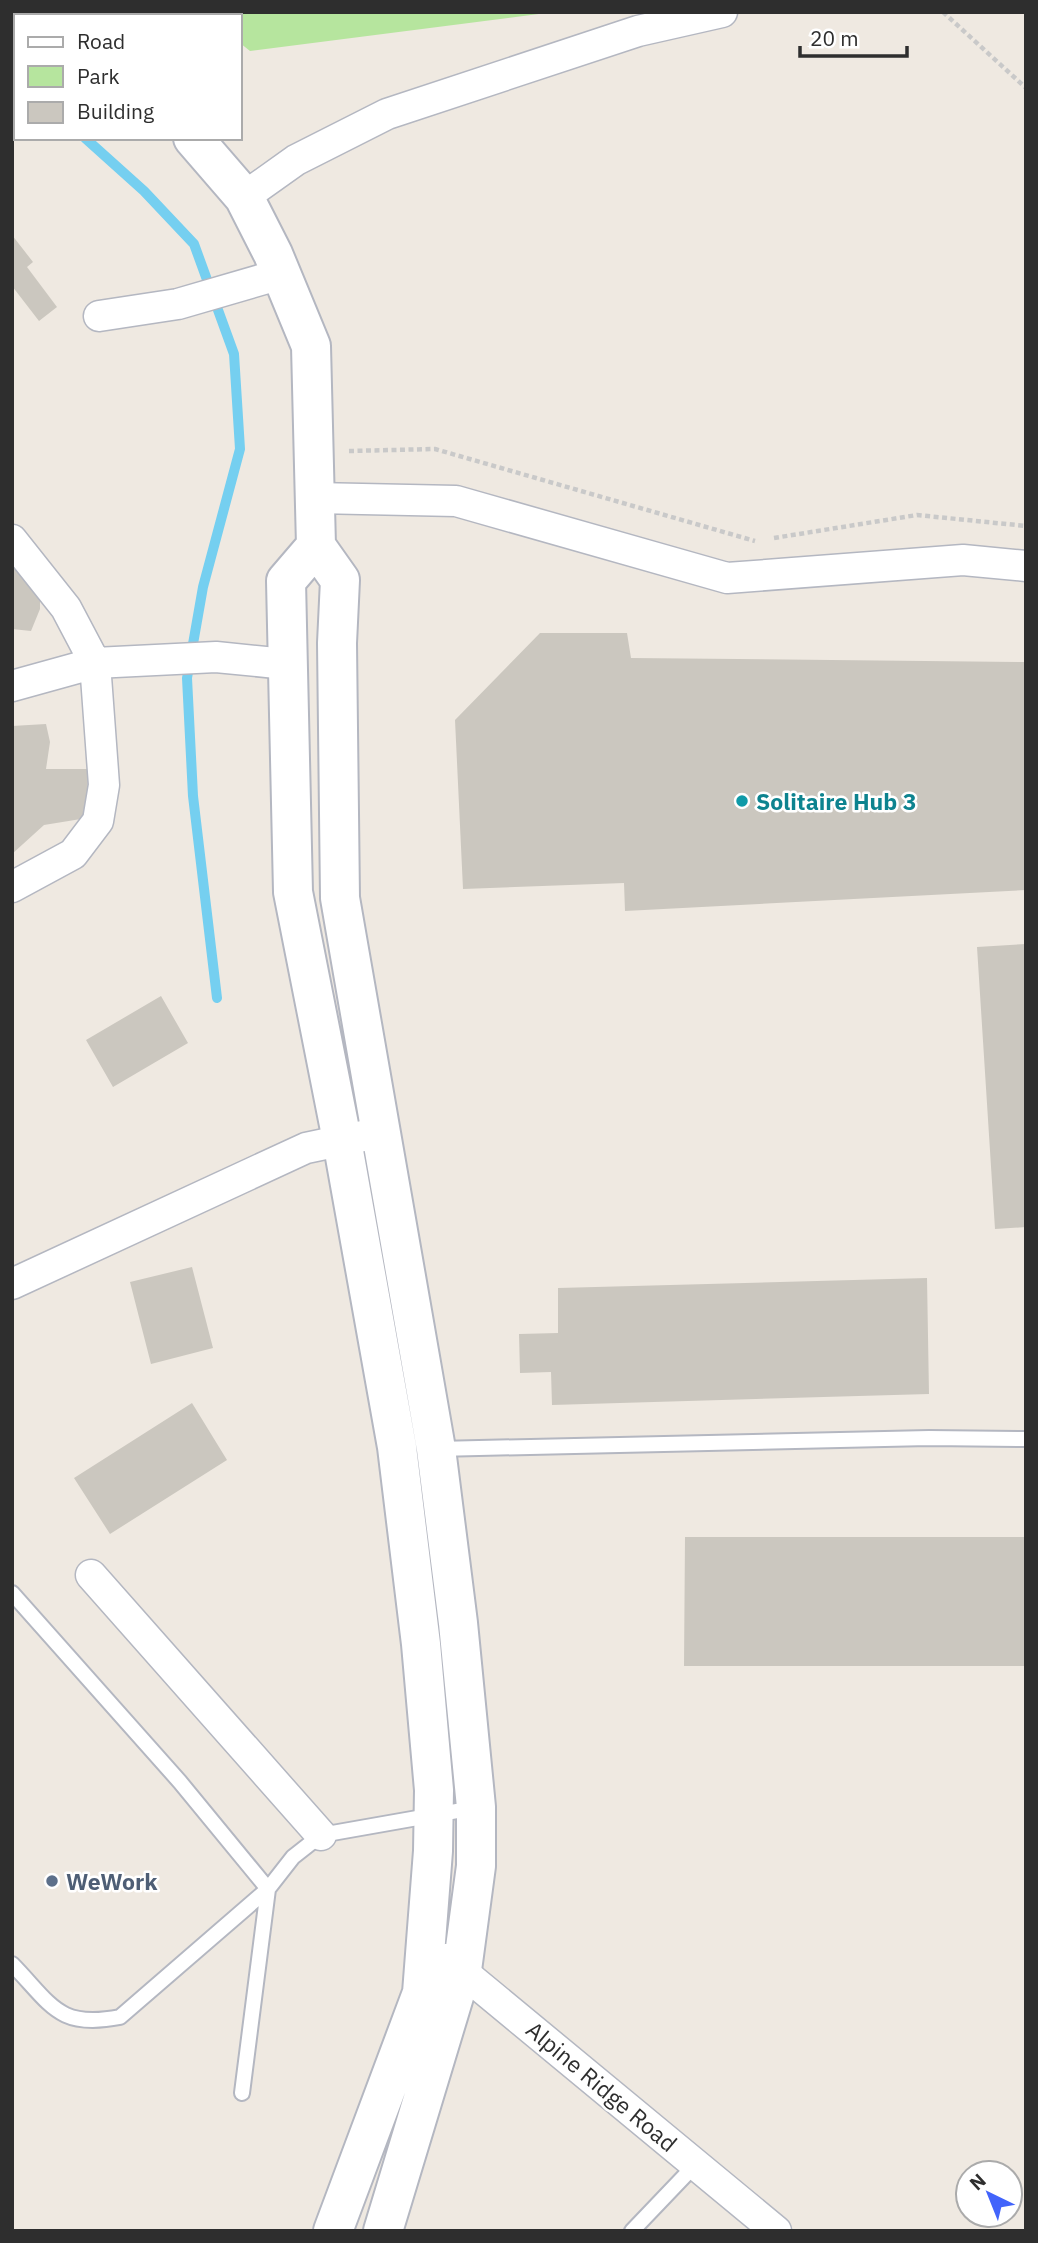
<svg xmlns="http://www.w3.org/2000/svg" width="1038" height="2243" viewBox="0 0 1038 2243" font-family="'IBM Plex Sans',sans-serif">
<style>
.green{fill:#b6e59e}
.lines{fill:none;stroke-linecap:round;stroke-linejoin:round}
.stream{stroke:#75cff0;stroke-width:10}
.building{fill:#cbc7bf}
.lane-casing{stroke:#b4b7c1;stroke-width:18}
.street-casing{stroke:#b4b7c1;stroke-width:33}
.secondary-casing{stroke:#b4b7c1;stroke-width:42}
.path{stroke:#c9c9c9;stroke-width:4.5;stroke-dasharray:5 3.5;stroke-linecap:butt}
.lane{stroke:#fff;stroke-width:14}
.street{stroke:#fff;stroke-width:30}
.secondary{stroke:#fff;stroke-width:38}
.culture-dot{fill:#0f9aa8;stroke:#fff;stroke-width:2.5}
.service-dot{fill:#5c6f8a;stroke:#fff;stroke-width:2.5}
.labels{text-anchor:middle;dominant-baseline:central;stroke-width:5;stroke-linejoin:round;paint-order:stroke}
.culture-label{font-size:23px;font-weight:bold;fill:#0d838f;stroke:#fff;text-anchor:start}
.service-label{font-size:23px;font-weight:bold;fill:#4e5e75;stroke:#fff;text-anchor:start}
.street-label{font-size:23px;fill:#2e2e2e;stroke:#fff}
</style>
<rect width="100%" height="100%" fill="#efe9e1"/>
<path class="green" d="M203,12H554L250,51L240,43V16H207Z"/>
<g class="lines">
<path class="stream" d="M12,41L16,46
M85,138L144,191L194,244L234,354L240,449L203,587L187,678L193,796L217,998"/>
</g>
<path class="building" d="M12,235L33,262L27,267L57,307L39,321L12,286Z
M12,549L40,580V609L31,631L12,629Z
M540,633H627L631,658L1026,662V890L625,911L624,883L463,889L455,720Z
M46,724L50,742L46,769H88L87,818L44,825L12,854V726Z
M1026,944V1227L995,1229L977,947Z
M161,996L188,1043L113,1087L86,1040Z
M192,1267L213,1348L151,1364L130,1282Z
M927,1278L929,1394L552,1405L551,1372L520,1373L519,1334L558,1333V1288Z
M192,1403L227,1460L110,1534L74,1478Z
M685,1537H1026V1666H684Z"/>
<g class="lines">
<defs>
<path id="lane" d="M437,1449L929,1438L1026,1439
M12,1593L180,1782L268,1889L242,2093
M12,1964C52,2005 58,2029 120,2017L268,1889L293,1857L321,1835L474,1808
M632,2231L696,2164"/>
<path id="street" d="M244,197L296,160L387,114L638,31L722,12
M99,316L178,304L281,274
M315,498L456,501L727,578L963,560L1026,566
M12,540L66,608L95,663L104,785L98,821L73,854L12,887
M12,686L95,663L216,657L286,664
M12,1284L306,1148L363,1136
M91,1575L321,1835
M447,1959L776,2231"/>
<path id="secondary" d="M96,12L98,16
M193,138L244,197L273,254L311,346L316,546L340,580L337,643L340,898L436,1449L458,1623L476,1807V1866L462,1970L383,2231
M316,546L286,581L293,892L342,1140L397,1447L421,1644L434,1790L433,1851L422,1993L333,2231"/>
</defs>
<use href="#lane" class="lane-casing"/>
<use href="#street" class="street-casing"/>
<use href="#secondary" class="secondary-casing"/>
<path class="path" d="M943,12L1026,88
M349,451L435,449L755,541
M774,538L917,515L1026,526"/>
<use href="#lane" class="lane"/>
<use href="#street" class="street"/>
<use href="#secondary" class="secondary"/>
</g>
<circle class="culture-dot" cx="742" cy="801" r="7"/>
<circle class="service-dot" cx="52" cy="1881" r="7"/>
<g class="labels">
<g class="culture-label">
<text x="756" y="801">Solitaire Hub 3</text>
</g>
<g class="service-label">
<text x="66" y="1881">WeWork</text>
</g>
<g class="street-label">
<text transform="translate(602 2086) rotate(40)">Alpine Ridge Road</text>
</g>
</g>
<rect width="1038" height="2243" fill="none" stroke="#2e2e2e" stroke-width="28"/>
<rect x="14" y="14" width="228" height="126" fill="#ffffff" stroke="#ababab" stroke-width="2"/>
<rect x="28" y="37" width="35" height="10" fill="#ffffff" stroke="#ababab" stroke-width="2"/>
<text x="77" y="49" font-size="21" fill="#2e2e2e">Road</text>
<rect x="28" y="66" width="35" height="21" fill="#b6e59e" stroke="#ababab" stroke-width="2"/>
<text x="77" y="84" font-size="21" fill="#2e2e2e">Park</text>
<rect x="28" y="102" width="35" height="21" fill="#cbc7bf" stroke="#ababab" stroke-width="2"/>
<text x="77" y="119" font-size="21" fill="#2e2e2e">Building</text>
<g transform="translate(989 2194) rotate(317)"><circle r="33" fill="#ffffff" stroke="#ababab" stroke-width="2"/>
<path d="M0-5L12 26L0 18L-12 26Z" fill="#4264fb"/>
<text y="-10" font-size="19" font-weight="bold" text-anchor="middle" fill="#2e2e2e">N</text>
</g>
<path d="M800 46v10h107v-10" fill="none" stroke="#2e2e2e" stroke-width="3.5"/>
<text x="810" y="46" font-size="21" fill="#2e2e2e" stroke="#ffffff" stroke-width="5" paint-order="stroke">20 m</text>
</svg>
